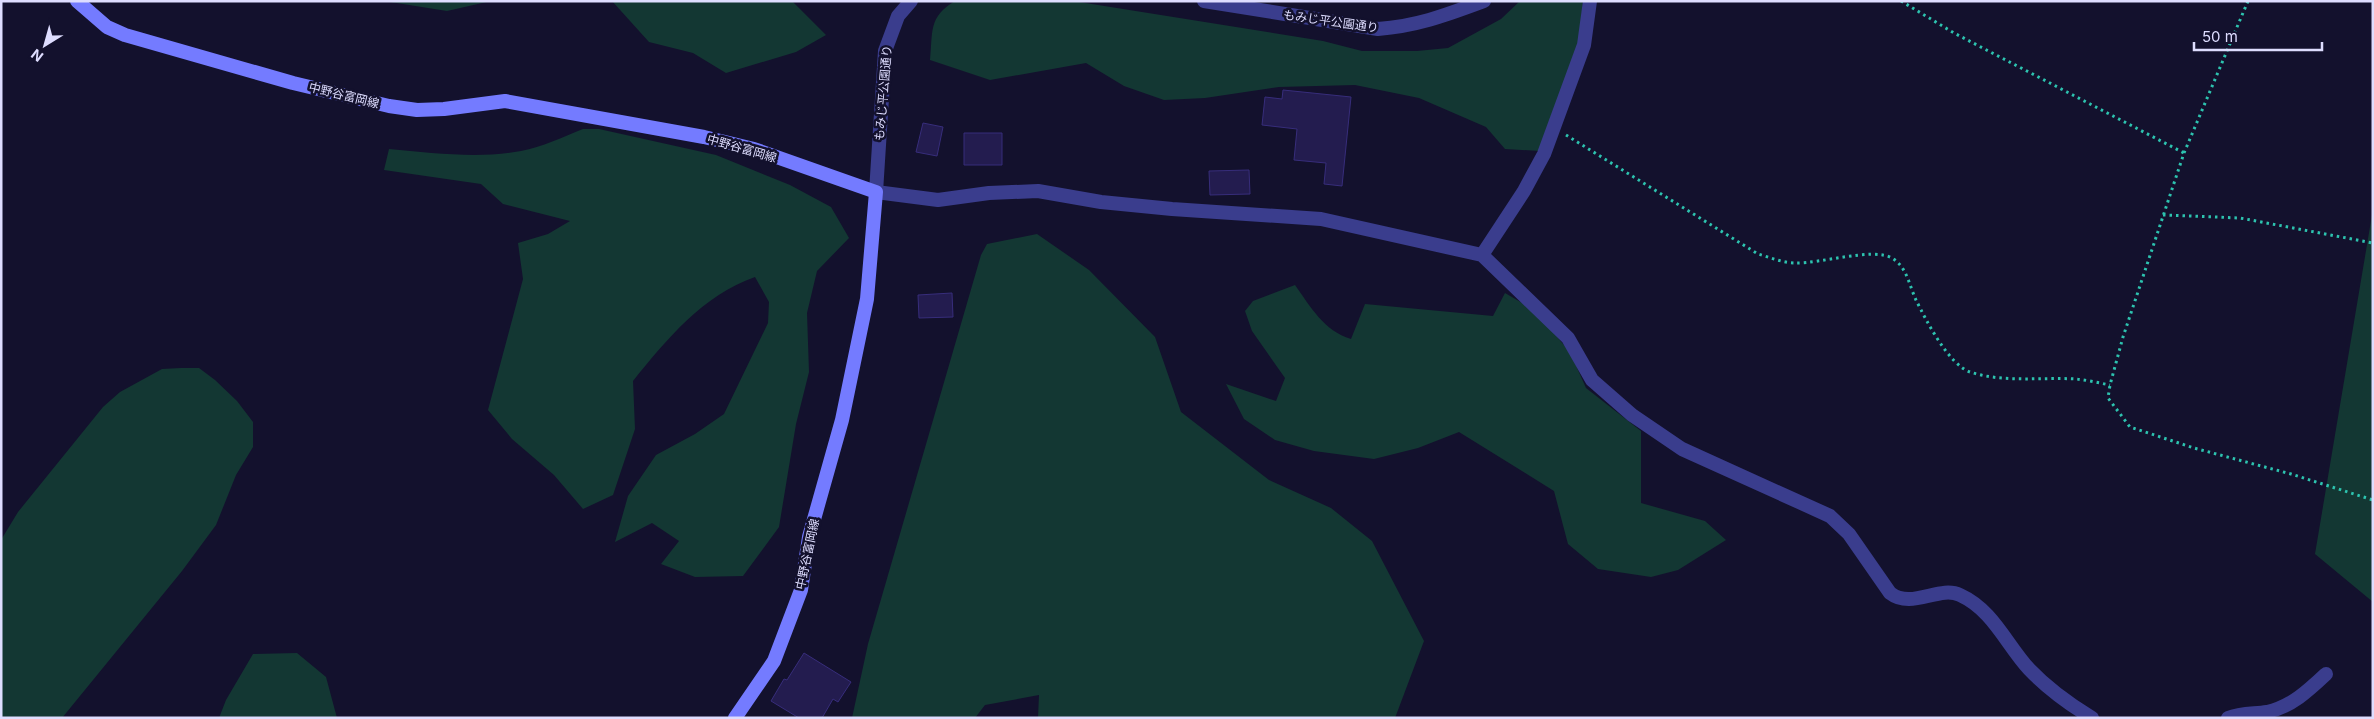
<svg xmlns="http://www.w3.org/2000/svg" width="2374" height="719" viewBox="0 0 2374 719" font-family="Inter,'Noto Sans JP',sans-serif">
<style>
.green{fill:#133733}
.building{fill:#231c4f;stroke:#372d7b}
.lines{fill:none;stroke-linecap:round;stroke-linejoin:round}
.path{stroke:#2dc3af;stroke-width:3;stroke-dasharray:2.5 4;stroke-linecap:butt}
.minor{stroke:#3a3d8d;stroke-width:14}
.tertiary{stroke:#3a3d8d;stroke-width:14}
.secondary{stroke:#747bff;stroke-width:14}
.labels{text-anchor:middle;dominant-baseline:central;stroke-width:5;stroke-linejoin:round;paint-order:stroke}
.street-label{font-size:12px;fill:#deddff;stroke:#13112d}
</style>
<rect width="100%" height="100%" fill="#13112d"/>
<path class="green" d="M384,1H491L447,11Z
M612,1H792L826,35L796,52L726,73L693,53L649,42Z
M955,1H1073L1323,41L1362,51H1417L1448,48L1501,19L1520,1H1583L1579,44L1540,151L1505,149L1486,127L1419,98L1355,85L1279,87L1205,98L1164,100L1124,86L1086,63L990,80L930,60C933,32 928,17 955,1Z
M583,129H599L716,155L790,185L831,207L849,238L817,271L807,313L809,372L796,424L779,527L743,576L695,577L661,564L679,541L652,523L615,542L628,496L656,455L695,434L724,414L768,323L769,302L755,277C703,295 667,339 633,381L635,429L613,495L583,509L554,475L512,439L488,410L523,279L518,243L548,234L570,221L503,204L481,184L384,170L389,149C433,153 478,159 521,151C542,147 563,137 583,129Z
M2373,209V602L2315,554Z
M1037,234L1089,270L1155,337L1181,412L1269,480L1331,508L1372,541L1424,641L1395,718H1038L1039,695L985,705L975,718H852L868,644L981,255L987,244Z
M1295,285C1310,306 1324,331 1351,339L1365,304L1493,316L1505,293L1534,310L1570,352L1586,388L1641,431V503L1705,521L1726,540L1678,570L1651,577L1598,569L1568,544L1554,491L1459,432L1418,448L1374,459L1314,451L1275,440L1244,419L1226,384L1276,401L1285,378L1252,331L1245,311L1253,301Z
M181,368H199L215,380L237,401L253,422V447L236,475L216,525L182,571L62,718H1V540L18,512L103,407L120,392L162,369Z
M297,653L326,677L337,718H219L226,700L253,654Z"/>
<path class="building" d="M1283,90L1351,97L1342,186L1324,184L1326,163L1294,160L1297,129L1262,125L1265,97L1282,99Z
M923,123L943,127L937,156L916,152Z
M964,133H1002V165H964Z
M1249,170L1250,194L1210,195L1209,171Z
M952,293L953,317L919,318L918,295Z
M804,653L851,682L838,702L833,699L822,718H799L771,701L784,679L787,680Z"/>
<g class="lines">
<path class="path" d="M1901,1L1954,33L2184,153
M2248,1L2184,153L2123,337L2110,385L2108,398L2130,427L2194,448L2291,474L2373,500
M1566,135L1758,254C1769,257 1783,263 1795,263C1819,264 1873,247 1892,258C1907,267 1909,285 1916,300C1926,320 1948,364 1970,372C2003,383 2042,377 2076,379C2087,380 2099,383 2110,385
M2163,215L2240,218L2373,243"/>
<path class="minor" d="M876,192L938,200L989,193L1038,191L1101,202L1172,209L1321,219L1482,255L1568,338L1592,380L1632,415L1682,449L1830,516L1849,534L1890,593C1912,610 1939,585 1960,595C1993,610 2006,644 2029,669C2048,689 2069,704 2092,718
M1482,255L1524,191L1544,154L1584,45L1590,1
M2228,718C2241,713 2254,714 2267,712C2291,707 2309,690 2326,674"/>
<path class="tertiary" d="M1204,1L1378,29C1418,26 1446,15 1484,1
M876,192L885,51L898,16L911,1"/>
<path class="secondary" d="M77,1L107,27L125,35L293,83L389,106L417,110L444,109L505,101L704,137L754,149L876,192L867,299L842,420L809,537L801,590L774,661L735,718"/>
</g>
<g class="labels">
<g class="street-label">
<text transform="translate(1331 21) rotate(8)">もみじ平公園通り</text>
<text transform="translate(883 93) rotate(-85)">もみじ平公園通り</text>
<text transform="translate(344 95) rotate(14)">中野谷富岡線</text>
<text transform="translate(742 148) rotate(16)">中野谷富岡線</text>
<text transform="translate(807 554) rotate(-78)">中野谷富岡線</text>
</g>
</g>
<rect width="2374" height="719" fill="none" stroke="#deddff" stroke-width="5"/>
<g transform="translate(45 45) rotate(217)" stroke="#13112d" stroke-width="4" paint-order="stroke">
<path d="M0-4L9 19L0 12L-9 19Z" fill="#deddff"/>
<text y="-8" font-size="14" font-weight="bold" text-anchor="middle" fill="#deddff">N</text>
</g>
<path d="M2194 42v8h128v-8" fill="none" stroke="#deddff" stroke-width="2.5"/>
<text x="2202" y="42" font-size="15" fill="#deddff" stroke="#13112d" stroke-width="4" paint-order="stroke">50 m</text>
</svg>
